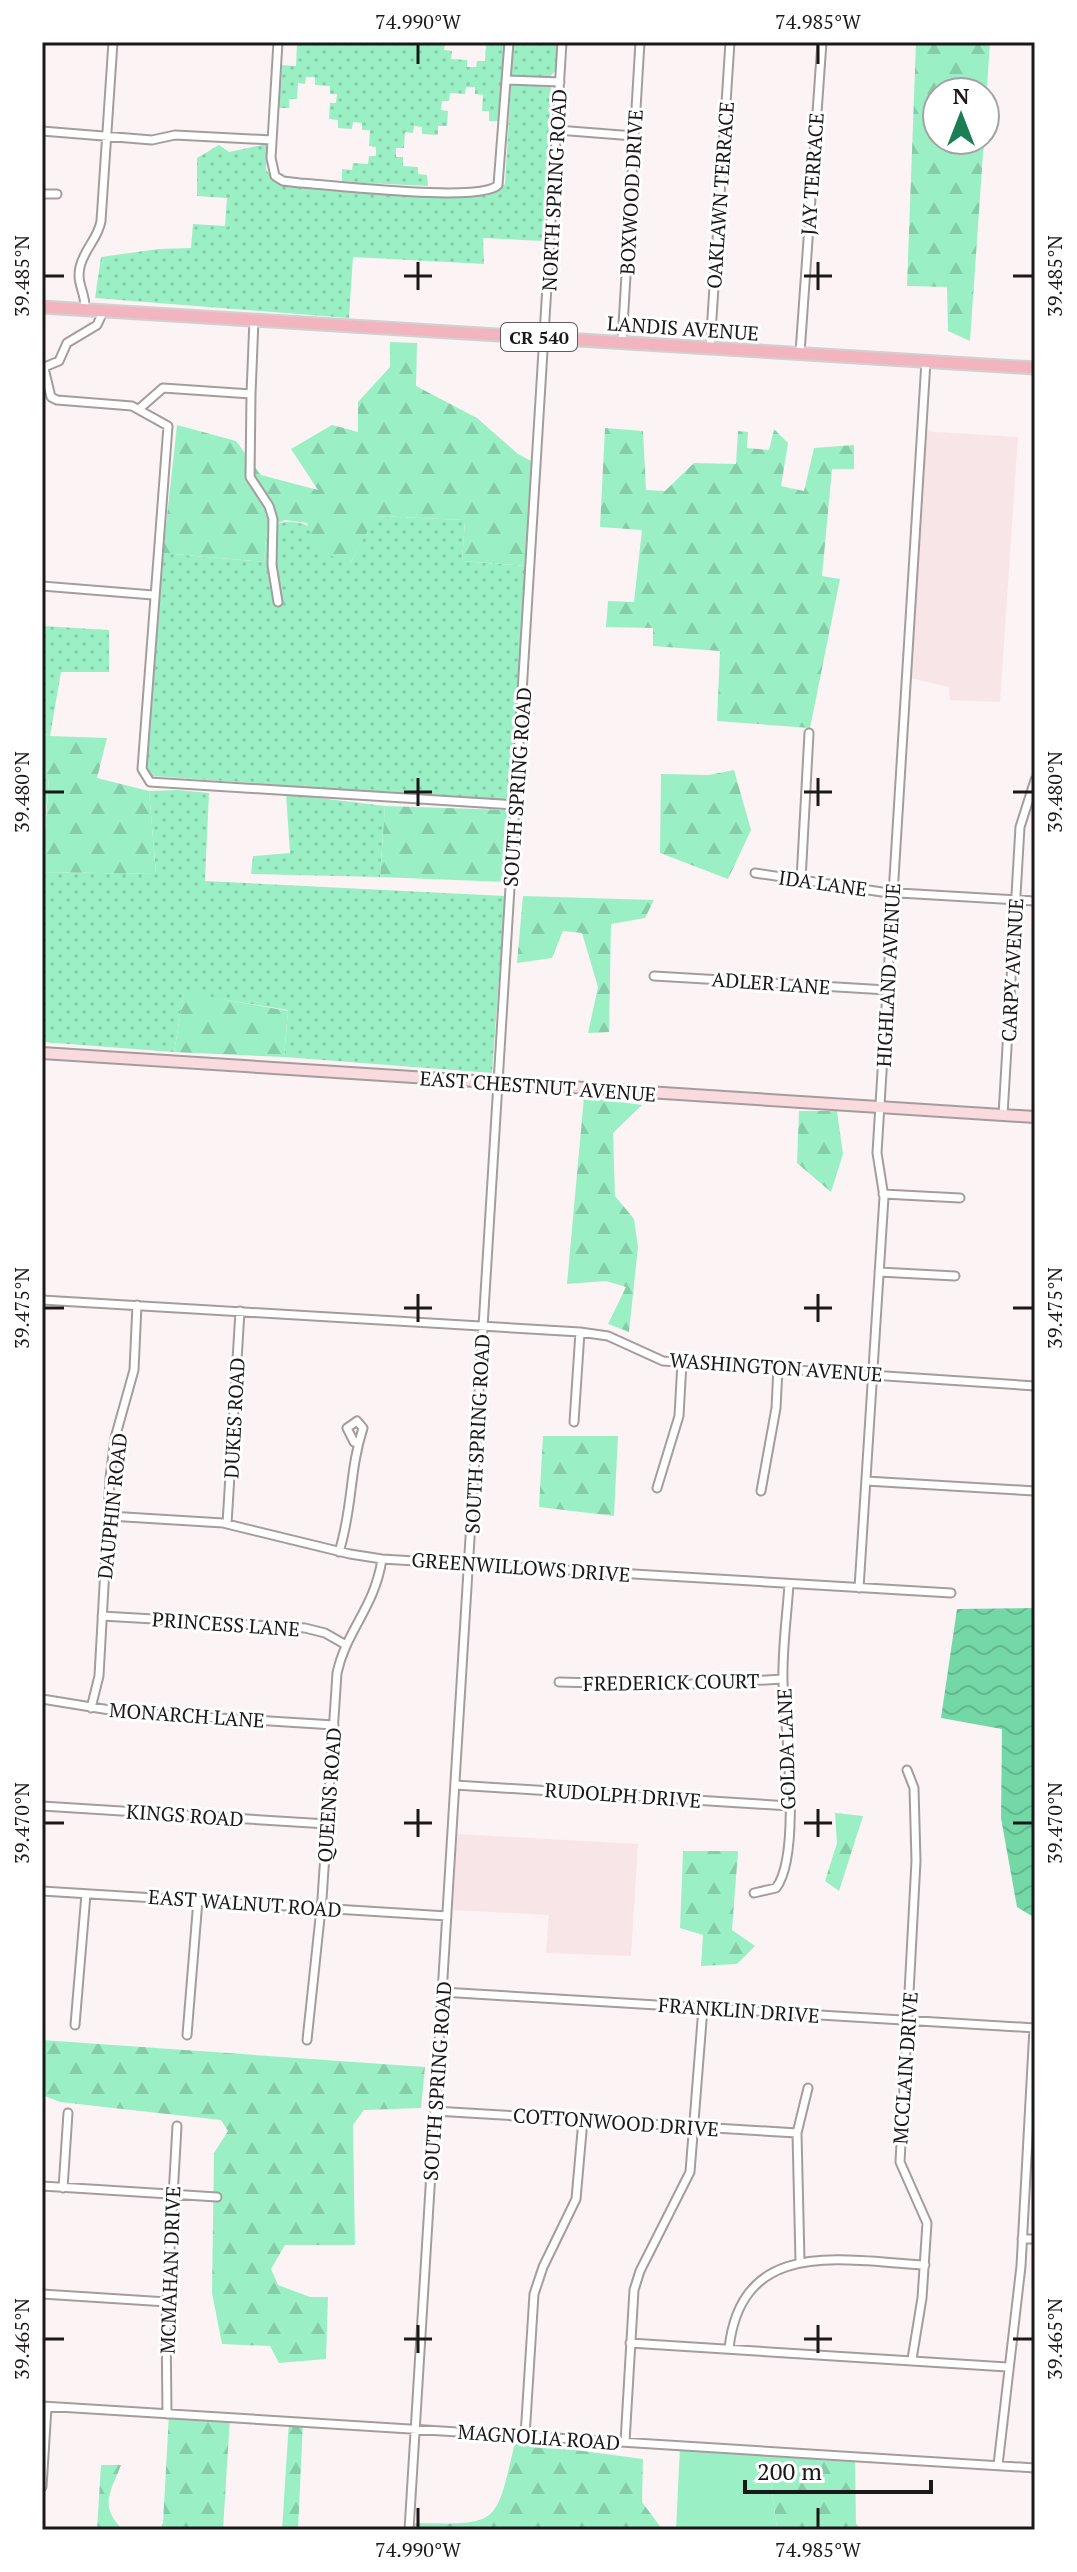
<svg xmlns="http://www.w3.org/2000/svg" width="1077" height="2572" viewBox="0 0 1077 2572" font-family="'PT Serif',serif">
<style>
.built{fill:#f8e5e7}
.grass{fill:url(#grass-dots)}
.forest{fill:url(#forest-firs)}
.park{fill:#9af0c4}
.water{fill:url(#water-waves)}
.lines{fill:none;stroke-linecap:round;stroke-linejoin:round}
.street-casing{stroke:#a59c9d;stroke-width:11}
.secondary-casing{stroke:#a59c9d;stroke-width:14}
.primary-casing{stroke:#d1d1d1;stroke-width:15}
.street{stroke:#fff;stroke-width:7}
.secondary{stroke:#f9dadf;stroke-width:10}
.primary{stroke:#f2b5bf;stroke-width:11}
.ticks{fill:none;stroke:#1b1819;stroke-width:3}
.labels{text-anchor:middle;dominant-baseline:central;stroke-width:6;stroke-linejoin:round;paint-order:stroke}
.shield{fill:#fff;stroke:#5f5d5e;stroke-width:2}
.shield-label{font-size:18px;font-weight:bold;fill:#1b1819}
.street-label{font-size:20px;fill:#1b1819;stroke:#fff}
.neatline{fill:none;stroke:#1b1819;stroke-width:3}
.ticks-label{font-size:20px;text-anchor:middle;fill:#1b1819}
</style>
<defs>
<pattern id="grass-dots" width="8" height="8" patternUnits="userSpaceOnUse" patternTransform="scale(2)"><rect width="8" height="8" fill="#9af0c4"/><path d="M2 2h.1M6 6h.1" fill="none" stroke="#84cda8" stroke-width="1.8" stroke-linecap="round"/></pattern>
<pattern id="forest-firs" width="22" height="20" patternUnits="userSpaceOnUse" patternTransform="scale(2)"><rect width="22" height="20" fill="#9af0c4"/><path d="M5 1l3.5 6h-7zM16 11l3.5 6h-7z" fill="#84cda8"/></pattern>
<pattern id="water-waves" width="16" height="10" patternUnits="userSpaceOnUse" patternTransform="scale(2)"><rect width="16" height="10" fill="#73d7a6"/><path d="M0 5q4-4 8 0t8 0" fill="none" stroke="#63b88e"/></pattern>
</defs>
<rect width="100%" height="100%" fill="#fcf3f4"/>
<path class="built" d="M921,431L1018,437L1000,702L950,700L949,687L906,677Z
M457,1834L638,1844L631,1956L546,1953L549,1915L453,1910Z"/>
<path class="grass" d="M297,42H445L444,50L452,51L451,59L467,60V67H476L477,61H485L486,45L506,42L501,121H489V111H482L483,95L475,94V87H466L465,94L450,93L449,101H442L441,110L448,111L447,126H438V135L422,134V127L414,126L413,133L405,132L404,148H396V157H403V166L418,167V174L427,175L428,186L342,182V169L352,170L353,163L368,164L369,156H376V147L369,146L370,130H362V123L353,122L352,129L338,128V120L329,119L330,103H336L337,94H330V86L315,85V77H306L305,84L298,83L297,99H289V108H278L280,65L296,66Z
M513,42H556V70L550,77L511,75Z
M511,84L551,87L543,241L483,238L484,264L353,257L349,318L95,298L101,257L158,249L191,248L193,224L225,226L227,198L197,196V158L219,145L229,152L267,144L266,170L277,184L487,196L505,184Z
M375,516L465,520L462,561L526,566L512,801L151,776L146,764L163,553L264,562L267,527C308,511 323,537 351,562Z
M42,626L109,630V672H61L50,736L42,731Z
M42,778H49L42,859Z
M178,790L209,793L205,881L505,896L492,1073L284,1057L288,1010L184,993L174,1052L42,1042V872L156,874L149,791Z
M286,794L385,806L380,877L251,874L253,856L290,853Z"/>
<path class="forest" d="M916,42H990L985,119V92H937V140H984L970,341L948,331L947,287L907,286Z
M390,342L417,343L416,386L477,418L518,454L535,463L526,566L462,561L465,520L376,516L351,562L318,552L307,523L285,520L267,528L264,562L163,553L177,425L236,441L261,475L318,490L291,449L332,425L358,432V402L390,367Z
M605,428L643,431L646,490L665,491L694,463L736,464L738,431L748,432L747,448L769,450L774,429L788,443L781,486L804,491L814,448L854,445V469H832L822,576L840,579L810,728L717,721L720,651L653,646V628L606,627L608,601L634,602L642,530L600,527Z
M42,731L50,736L107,738L97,778L149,791L156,874L42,872L49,778H42Z
M734,770L751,830L728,879L660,853L661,774L709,775Z
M385,806L507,810L505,882L380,877Z
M523,896L654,900L645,918L611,924L609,1032L588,1033L598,987L582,933L563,931L552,958L517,963Z
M184,992L288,1011L284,1057L174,1052Z
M584,1097L642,1105L613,1133L615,1196L634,1219L638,1247L629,1332L608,1324L626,1287L606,1281L567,1284Z
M799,1111H837L843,1154L831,1192L797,1163Z
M543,1436H618L614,1516L539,1507Z
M835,1813L863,1816L839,1891L825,1881L837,1843Z
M683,1851H738L732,1930L755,1946L737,1964L701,1966L703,1935L680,1928Z
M42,2040L425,2067L421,2108L364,2110L353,2125L355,2245H285L271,2269L278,2285L310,2297H328L326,2359L279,2363L270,2346L222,2344L212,2293L214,2153L228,2131L221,2120L60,2102L42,2095Z
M169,2414L230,2418L223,2530H159L163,2523Z
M289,2421L303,2422L298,2530H282Z
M515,2442L643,2459L642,2502L662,2529L670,2530H409L410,2523C499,2524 495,2529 515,2442Z
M767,2452L855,2457L856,2524L862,2530H777Z
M101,2465H121C110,2493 99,2506 123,2530H97Z"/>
<path class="park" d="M680,2447L767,2452L777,2530H676Z"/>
<path class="water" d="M1035,1608V1918L1017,1907L1001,1818L1002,1729L941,1718L957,1609Z"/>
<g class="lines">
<defs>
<path id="street" d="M278,42L271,158L275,176L283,181L300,183C334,185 480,203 498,185L509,42
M507,80L560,82
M557,130L634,136
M42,131L152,140L175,135L272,140
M42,194H57
M85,309C86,293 76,284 80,267C84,249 98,239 101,221L113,42
M622,342L640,42
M710,348L730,42
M800,353L822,42
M42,368L59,361L67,343L97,325L104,310
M44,368L51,397L57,400L132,406L168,426L142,769L150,782L516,805
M251,394L250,477L269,506L273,519L272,565L278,602
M139,409L163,388L251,394L254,319
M42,586L153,595
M755,873L882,892L1035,901
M801,880L809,733
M654,976L887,990
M1003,1115L1020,827L1035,780
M883,1194L960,1198
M879,1272L955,1276
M42,1300L580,1332L608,1336L663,1361L1035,1386
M574,1422L580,1332
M866,1481L1035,1491
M657,1488L679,1416L682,1362
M761,1491L776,1408L778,1368
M109,1516L223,1523L350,1554L382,1559L951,1593
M227,1524L240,1311
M339,1552C353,1508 349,1471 363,1428L357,1421L347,1428L354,1442
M859,1588L884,1197L877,1153L926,361
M102,1616L305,1628L325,1633L346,1645
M559,1682L674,1685L783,1679
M42,1699L122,1712L334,1725
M91,1708L99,1676L110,1478L115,1438L134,1370L137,1305
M907,1770L914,1788L916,1861L900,2162L927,2223L922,2298L912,2359
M455,1785L790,1806
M42,1806L327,1824
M42,1891L447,1916
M754,1893L776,1888C802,1854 785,1728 783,1682C782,1650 787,1616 789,1584
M442,1992L1035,2028
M75,2025L86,1894
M187,2035L198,1900
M307,2040L322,1899L337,1673C346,1631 375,1607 382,1559
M435,2111L797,2133
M42,2186L217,2197
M63,2188L68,2113
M1022,2239H1035
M800,2261L797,2133L808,2088
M42,2294L167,2302
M630,2343L1007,2367
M729,2348C742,2236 843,2261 925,2265
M42,2406L1035,2468
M167,2414L166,2320L177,2126
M525,2436L534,2294L543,2267L576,2199L583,2120
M625,2442L634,2290L640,2271L690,2172L703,2008
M998,2465L1021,2266L1034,2028
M42,2487L47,2407
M409,2530L562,42"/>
<path id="secondary" d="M42,1053L1035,1117"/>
<path id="primary" d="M42,307L1035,368"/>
</defs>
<use href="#street" class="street-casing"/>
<use href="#secondary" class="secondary-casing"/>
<use href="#primary" class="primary-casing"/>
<use href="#street" class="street"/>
<use href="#secondary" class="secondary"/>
<use href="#primary" class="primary"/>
</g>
<path class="ticks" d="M418,44V64M818,44V64M418,262V290M818,262V290M44,276H64M404,276H432M804,276H832M1013,276H1033M418,778V806M818,778V806M44,792H64M404,792H432M804,792H832M1013,792H1033M418,1294V1322M818,1294V1322M44,1308H64M404,1308H432M804,1308H832M1013,1308H1033M418,1809V1837M818,1809V1837M44,1823H64M404,1823H432M804,1823H832M1013,1823H1033M418,2325V2353M818,2325V2353M44,2339H64M404,2339H432M804,2339H832M1013,2339H1033M418,2508V2528M818,2508V2528"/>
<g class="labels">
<rect class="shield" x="501" y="323" width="76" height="28" rx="6"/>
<g class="shield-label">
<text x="539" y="337">CR 540</text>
</g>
<g class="street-label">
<text transform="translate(812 174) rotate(-86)">JAY TERRACE</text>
<text transform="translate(554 190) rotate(-87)">NORTH SPRING ROAD</text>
<text transform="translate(631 192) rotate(-87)">BOXWOOD DRIVE</text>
<text transform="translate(720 195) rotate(-86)">OAKLAWN TERRACE</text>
<text transform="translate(683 328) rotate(4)">LANDIS AVENUE</text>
<text transform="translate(517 787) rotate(-86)">SOUTH SPRING ROAD</text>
<text transform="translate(823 883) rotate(8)">IDA LANE</text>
<text transform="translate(1012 970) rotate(-87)">CARPY AVENUE</text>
<text transform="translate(888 975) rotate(-87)">HIGHLAND AVENUE</text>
<text transform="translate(771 983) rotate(4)">ADLER LANE</text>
<text transform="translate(538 1086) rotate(4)">EAST CHESTNUT AVENUE</text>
<text transform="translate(776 1367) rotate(4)">WASHINGTON AVENUE</text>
<text transform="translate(234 1418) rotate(-87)">DUKES ROAD</text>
<text transform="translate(477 1434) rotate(-87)">SOUTH SPRING ROAD</text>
<text transform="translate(112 1506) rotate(-84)">DAUPHIN ROAD</text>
<text transform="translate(521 1567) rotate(4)">GREENWILLOWS DRIVE</text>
<text transform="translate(226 1624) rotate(4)">PRINCESS LANE</text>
<text transform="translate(671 1682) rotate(-1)">FREDERICK COURT</text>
<text transform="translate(187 1715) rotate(4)">MONARCH LANE</text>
<text transform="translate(786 1749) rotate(-92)">GOLDA LANE</text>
<text transform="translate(329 1795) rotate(-86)">QUEENS ROAD</text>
<text transform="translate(623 1795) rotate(4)">RUDOLPH DRIVE</text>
<text transform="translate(185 1815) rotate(4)">KINGS ROAD</text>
<text transform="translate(245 1903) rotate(4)">EAST WALNUT ROAD</text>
<text transform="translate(739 2010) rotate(4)">FRANKLIN DRIVE</text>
<text transform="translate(905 2068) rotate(-86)">MCCLAIN DRIVE</text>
<text transform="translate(437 2081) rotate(-86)">SOUTH SPRING ROAD</text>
<text transform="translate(616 2122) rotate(4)">COTTONWOOD DRIVE</text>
<text transform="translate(170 2270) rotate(-88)">MCMAHAN DRIVE</text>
<text transform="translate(539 2437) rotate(4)">MAGNOLIA ROAD</text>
</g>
</g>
<rect width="1077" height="2572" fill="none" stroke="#ffffff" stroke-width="88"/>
<g transform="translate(961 116)"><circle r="38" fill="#ffffff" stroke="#a4a3a3" stroke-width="2"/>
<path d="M0-6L14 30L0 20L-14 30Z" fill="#1c7e57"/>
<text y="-12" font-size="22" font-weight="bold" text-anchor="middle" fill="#1b1819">N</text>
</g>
<path d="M745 2480v12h186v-12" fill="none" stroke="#1b1819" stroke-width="4"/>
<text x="757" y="2480" font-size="24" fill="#1b1819" stroke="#ffffff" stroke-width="6" paint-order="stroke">200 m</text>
<rect x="44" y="44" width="989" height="2484" class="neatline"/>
<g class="ticks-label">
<text x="418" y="29">74.990°W</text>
<text x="818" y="29">74.985°W</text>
<text transform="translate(22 276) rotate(-90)" y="7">39.485°N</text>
<text transform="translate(1055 276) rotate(-90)" y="7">39.485°N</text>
<text transform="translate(22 792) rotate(-90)" y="7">39.480°N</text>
<text transform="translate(1055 792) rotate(-90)" y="7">39.480°N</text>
<text transform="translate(22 1308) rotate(-90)" y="7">39.475°N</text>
<text transform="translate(1055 1308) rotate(-90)" y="7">39.475°N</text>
<text transform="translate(22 1823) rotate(-90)" y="7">39.470°N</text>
<text transform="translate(1055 1823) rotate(-90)" y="7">39.470°N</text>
<text transform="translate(22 2339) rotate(-90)" y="7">39.465°N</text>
<text transform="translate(1055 2339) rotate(-90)" y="7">39.465°N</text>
<text x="418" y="2557">74.990°W</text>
<text x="818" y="2557">74.985°W</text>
</g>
</svg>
